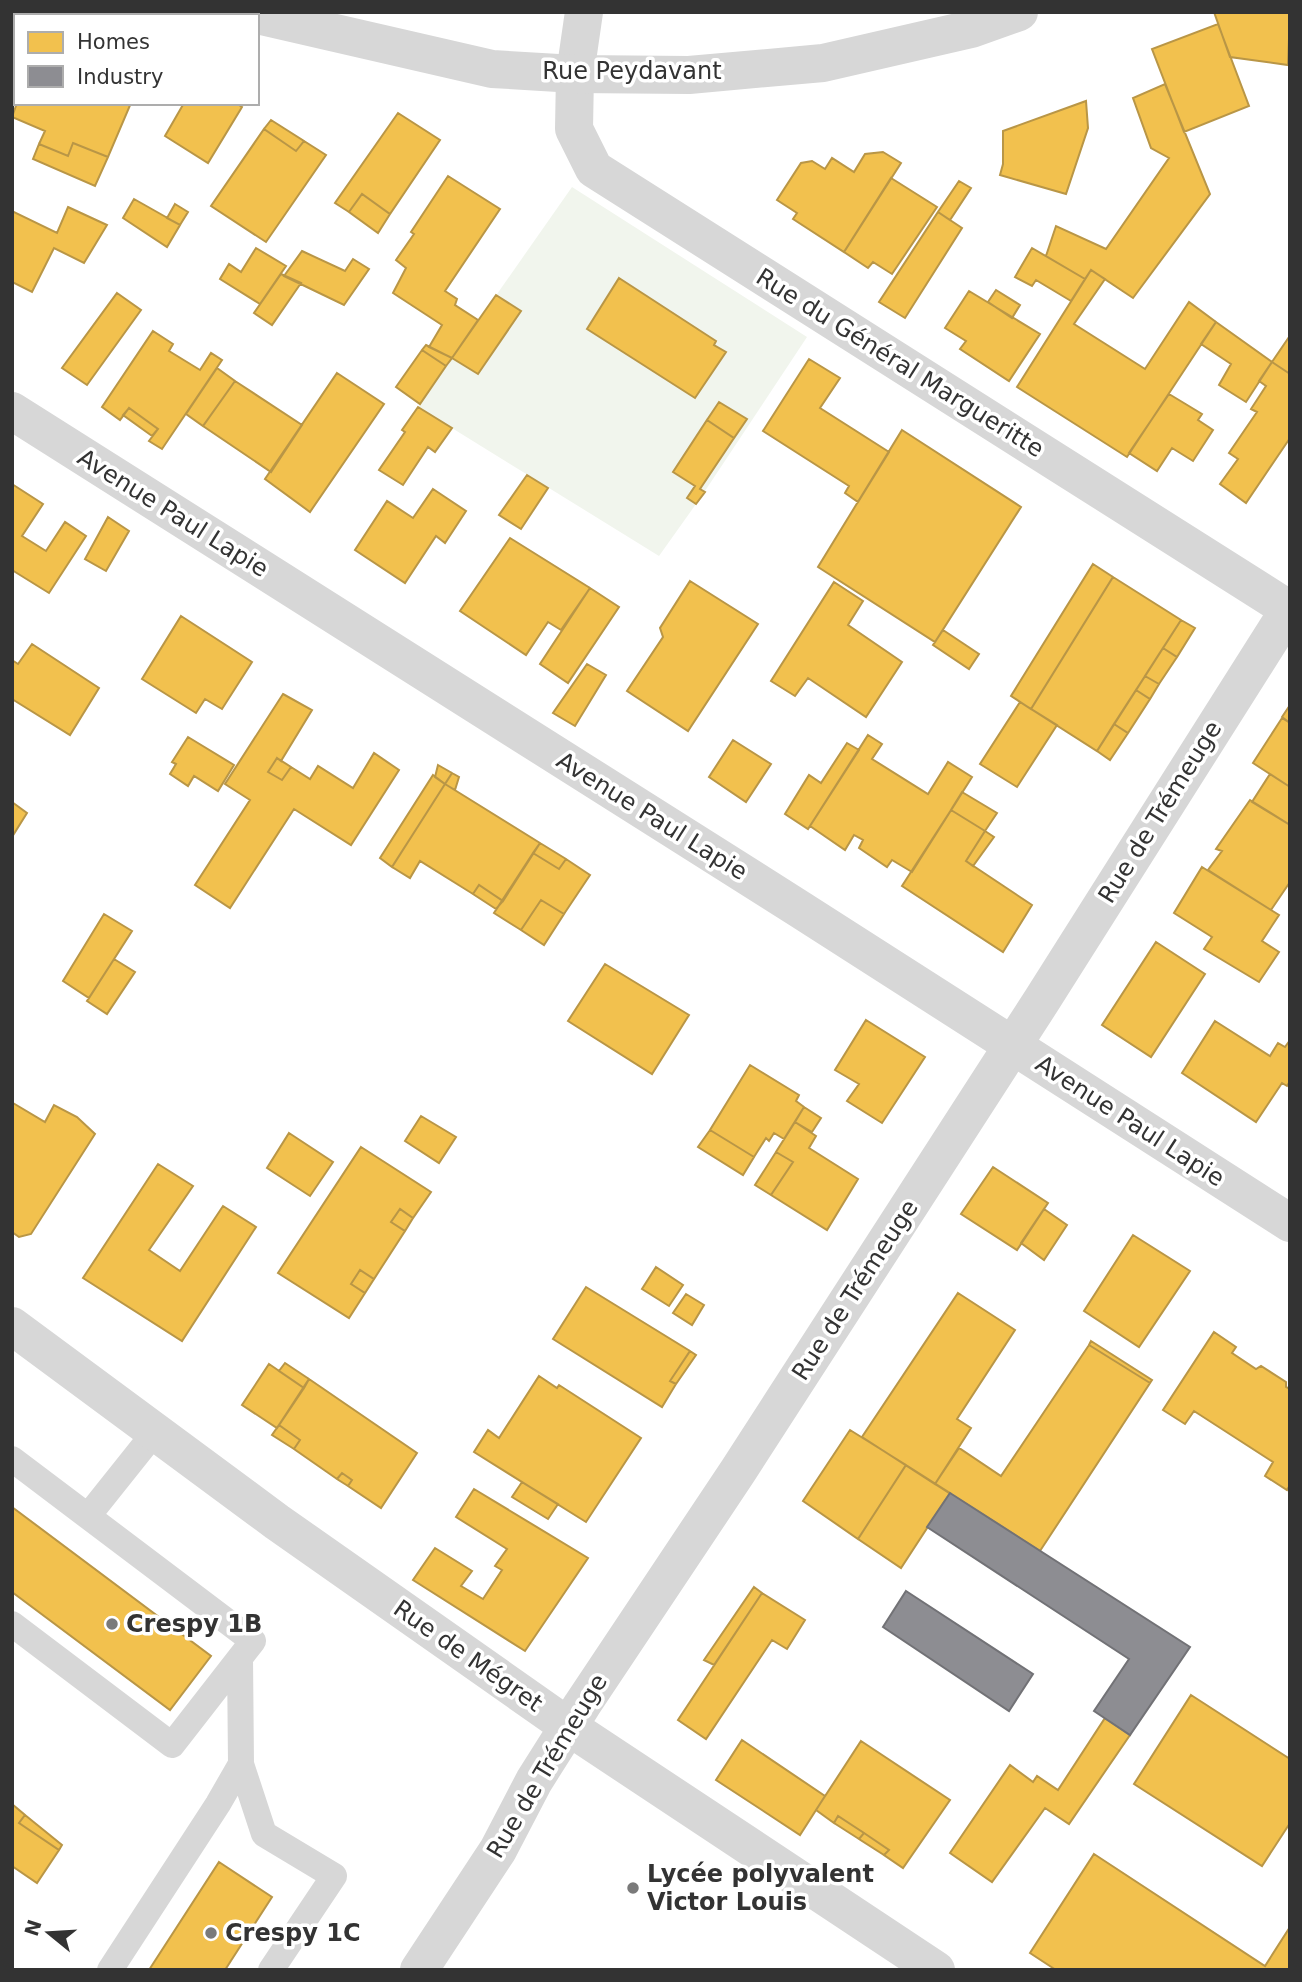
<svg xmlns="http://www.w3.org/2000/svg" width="1302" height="1982" viewBox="0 0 1302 1982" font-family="'DejaVu Sans',sans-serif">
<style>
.green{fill:#f1f5ed}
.homes{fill:#f2c14e;stroke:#b99646;stroke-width:2}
.industry{fill:#8d8d92;stroke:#727276;stroke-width:2}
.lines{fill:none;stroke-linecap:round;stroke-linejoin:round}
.service{stroke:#d7d7d7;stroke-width:26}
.minor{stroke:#d7d7d7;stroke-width:38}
.tertiary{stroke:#d7d7d7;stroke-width:38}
.poi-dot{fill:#7a7a7a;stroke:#fff;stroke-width:2.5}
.labels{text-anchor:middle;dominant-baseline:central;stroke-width:7;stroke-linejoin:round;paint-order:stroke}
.street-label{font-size:24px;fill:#333;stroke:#fff}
.poi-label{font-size:24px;font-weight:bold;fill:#333;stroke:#fff;text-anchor:start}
</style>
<rect width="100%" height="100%" fill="#fff"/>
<path class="green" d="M572,187L807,337L701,497L659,556L418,407Z"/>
<path class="homes" d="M1214,12H1290L1288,65L1230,57Z
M1218,24L1249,106L1184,132L1152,49Z
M16,41V70L12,69V49Z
M1165,84L1210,194L1133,298L1091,270L1085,279L1046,256L1056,226L1106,249L1169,158L1151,148L1133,98Z
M1086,101L1088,128L1066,194L1000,175L1003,164V131Z
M17,103H131L108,157L73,143L68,156L39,144L45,131L12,117Z
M184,103H236L242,107L208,163L165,136Z
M398,113L440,140L390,214L362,194L349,212L335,203Z
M271,120L304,141L296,151L264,129Z
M264,129L296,151L304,141L326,155L266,242L211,206Z
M73,143L108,157L95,186L33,159L39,144L68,156Z
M883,152L901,163L844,252L793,219L797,213L777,200L801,163L812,161L825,169L832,158L854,172L865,154Z
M448,176L500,209L445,291L457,299L455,305L478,320L452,358L429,347L442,325L393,293L406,268L396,260L414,234L411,232Z
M891,178L937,207L892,274L873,262L868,268L844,252Z
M959,181L971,188L950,220L938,212Z
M362,194L390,214L378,233L349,212Z
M134,199L180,225L167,247L123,218Z
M175,204L188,212L180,225L167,218Z
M68,207L107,225L84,263L54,248L32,292L12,282V211L57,233Z
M938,212L962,228L905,318L879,302Z
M256,248L286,266L260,304L220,279L229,264L241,272Z
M1032,248L1085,279L1071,301L1036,280L1032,286L1015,277Z
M302,251L345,271L353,259L369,269L344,305L284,276Z
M1091,270L1105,279L1074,324L1145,369L1189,302L1216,322L1127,457L1017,387Z
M281,274L301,283L272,325L254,313Z
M619,278L716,341L714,345L726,352L695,398L587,329Z
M996,290L1020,305L1012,318L988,302Z
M969,291L1040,334L1009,381L960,349L966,341L945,328Z
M117,293L141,310L87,385L62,368Z
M496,295L521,311L478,374L452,358Z
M1216,322L1272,362L1246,402L1219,385L1231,364L1201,344Z
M153,331L173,344L169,351L200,370L211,353L222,360L162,449L149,441L158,429L129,408L120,420L102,407Z
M1289,337L1290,338V374L1272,362Z
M426,345L452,358L446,366L422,350Z
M422,350L446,366L420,404L396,387Z
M809,359L840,378L820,408L889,452L858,502L845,493L849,486L763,431Z
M1272,362L1290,374V438L1246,503L1220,484L1238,459L1229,453L1257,412L1251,409L1266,386L1259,381Z
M217,368L235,381L203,426L186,414Z
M337,373L384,404L310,512L265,479Z
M235,381L302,425L271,472L203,426Z
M1169,394L1202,414L1198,420L1213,430L1193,461L1172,448L1157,471L1129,453Z
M719,402L747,419L734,438L707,420Z
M418,407L452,428L435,452L428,447L403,485L379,470L405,432L402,430Z
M129,408L158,429L152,436L123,415Z
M707,420L734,438L700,489L705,492L696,504L687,498L695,486L673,472Z
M902,430L1021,507L935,642L818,567Z
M527,475L548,488L521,529L499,515Z
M12,484L43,504L22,536L46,551L65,522L86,536L49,593L12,570Z
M433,489L466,511L445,543L436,536L405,583L355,550L387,501L413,518Z
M108,517L129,531L106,571L85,559Z
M510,538L590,588L561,630L548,622L526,655L460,611Z
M1093,564L1113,577L1031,709L1011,696Z
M1113,577L1181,620L1097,751L1031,709Z
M690,581L758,624L688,731L627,691L663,637L660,628Z
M834,582L863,601L848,625L902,662L866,717L808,678L795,696L771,681Z
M590,588L619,607L568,683L540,664Z
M181,616L252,662L222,709L205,699L196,713L142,679Z
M1181,620L1195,628L1177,657L1163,648Z
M943,630L979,654L969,669L933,645Z
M32,644L99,688L70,735L12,699V660L18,664Z
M1163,648L1177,657L1159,684L1145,676Z
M587,664L606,675L575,726L553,713Z
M1145,676L1159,684L1150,699L1136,690Z
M1136,690L1150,699L1128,733L1114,724Z
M283,694L312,710L281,761L277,758L268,772L282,780L291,767L310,779L318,766L353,788L374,753L399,770L351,845L294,809L230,908L195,885L250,800L225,784Z
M1020,702L1057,725L1017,787L980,764Z
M1290,705V723L1282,717Z
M1282,718L1290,723V787L1253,763Z
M1114,724L1128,733L1110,760L1097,751Z
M868,735L882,744L872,759L928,794L948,762L972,777L912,872L892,860L887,867L859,848L863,840L854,835L845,850L810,826Z
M188,737L234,765L218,791L194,776L188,786L170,774L176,764L172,762Z
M733,740L771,764L746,802L709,777Z
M847,743L859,750L808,829L785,814L809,775L821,783Z
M277,758L291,767L282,780L268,772Z
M438,765L452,773L445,784L435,777Z
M452,773L459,777L455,790L445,784Z
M1270,774L1290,787V825L1252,802Z
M433,775L445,784L392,867L380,858Z
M445,784L540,843L503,901L479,885L473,894L420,861L410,878L392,867Z
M962,792L997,813L985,831L951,810Z
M1250,800L1290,825V882L1271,910L1208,870L1222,851L1216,849Z
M12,802L27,813L12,837Z
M951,810L985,831L966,861L1032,905L1003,952L902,886Z
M985,831L994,837L973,866L966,861Z
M540,843L566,859L559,869L533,853Z
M533,853L559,869L566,859L590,875L564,914L541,900L521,930L494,913Z
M1202,867L1279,915L1262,941L1279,952L1259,982L1204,949L1212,937L1174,913Z
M479,885L503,901L496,909L473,894Z
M541,900L564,914L544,945L521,930Z
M104,914L132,931L89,998L63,981Z
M1156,942L1205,974L1151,1057L1102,1025Z
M114,959L135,972L107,1014L87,1001Z
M605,964L689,1015L652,1074L568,1021Z
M866,1020L925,1057L882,1123L847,1101L859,1084L835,1070Z
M1215,1021L1270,1056L1278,1043L1285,1047L1290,1040V1081L1287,1086L1282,1083L1256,1122L1182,1073Z
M750,1065L799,1095L796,1101L804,1107L784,1139L774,1133L769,1141L766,1138L754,1157L710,1130Z
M13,1103L45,1122L54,1105L77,1117L95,1134L31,1234L19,1237L12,1232Z
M804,1107L821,1118L812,1132L795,1122Z
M421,1116L456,1137L439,1163L405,1141Z
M795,1122L816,1136L809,1148L858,1179L827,1230L771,1195L793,1162L776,1152Z
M710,1130L754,1157L743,1175L698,1147Z
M289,1133L333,1162L310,1196L267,1168Z
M361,1147L431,1192L413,1218L400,1209L391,1222L405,1231L374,1279L360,1270L351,1284L365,1293L349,1318L278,1273Z
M776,1152L793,1162L771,1195L755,1185Z
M158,1164L193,1186L149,1250L180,1271L223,1206L256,1227L182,1341L83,1278Z
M993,1167L1048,1203L1017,1250L961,1214Z
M400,1209L413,1218L405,1231L391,1222Z
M1044,1209L1067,1225L1044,1260L1021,1243Z
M1133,1235L1190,1271L1139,1347L1084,1311Z
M656,1267L683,1285L669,1306L642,1289Z
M360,1270L374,1279L365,1293L351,1284Z
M586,1287L690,1351L670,1381L676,1384L662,1407L553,1339Z
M958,1293L1015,1330L957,1419L971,1428L935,1484L862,1437Z
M686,1294L704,1305L692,1325L673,1313Z
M1214,1332L1236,1347L1232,1353L1256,1369L1261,1366L1286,1382V1387L1290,1389V1485L1287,1490L1265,1476L1273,1462L1194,1411L1185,1424L1163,1410Z
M1091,1341L1152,1380L1150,1383L1089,1345Z
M1089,1345L1150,1383L1040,1551L935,1484L959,1448L1001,1476Z
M690,1351L696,1355L676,1384L670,1381Z
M285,1363L309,1379L304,1388L279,1371Z
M269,1364L304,1388L277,1428L242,1405Z
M539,1376L557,1388L559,1385L641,1438L586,1522L474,1452L488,1430L499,1438Z
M309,1379L417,1453L381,1508L348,1486L352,1480L342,1473L337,1479L294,1449L300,1440L279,1425Z
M279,1425L300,1440L294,1449L272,1435Z
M850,1430L906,1465L858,1539L803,1501Z
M906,1465L950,1493L901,1568L858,1539Z
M342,1473L352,1480L348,1486L337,1479Z
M522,1482L558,1504L548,1519L512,1497Z
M474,1489L588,1558L525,1651L413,1580L435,1548L472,1571L461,1586L483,1599L502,1570L495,1566L507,1549L456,1517Z
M12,1507L211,1656L170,1710L12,1592Z
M754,1587L762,1593L714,1665L704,1660Z
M762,1593L805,1620L787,1649L772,1640L706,1739L678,1720Z
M1191,1695L1290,1759V1823L1262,1866L1134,1784Z
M1105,1718L1130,1735L1069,1824L1045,1808L992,1882L950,1853L1010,1765L1033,1782L1037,1776L1058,1790Z
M742,1740L825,1796L800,1835L716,1780Z
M861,1741L950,1800L903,1868L884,1855L889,1850L864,1833L838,1816L834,1823L816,1810Z
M12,1804L25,1815L19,1823L59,1850L37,1883L12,1866Z
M25,1815L62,1845L59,1850L19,1823Z
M838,1816L864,1833L859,1839L834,1823Z
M864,1833L889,1850L884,1855L859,1839Z
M1094,1854L1265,1966L1290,1927V1970H1056L1030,1953Z
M219,1862L272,1897L225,1970H149Z"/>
<path class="industry" d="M950,1493L1190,1647L1130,1735L1094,1711L1129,1659L927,1527Z
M906,1591L1033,1674L1009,1711L883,1627Z"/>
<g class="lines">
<path class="service" d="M12,1459L253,1641L172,1745L12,1624
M88,1516L155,1432
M240,1658L241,1764L264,1834L334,1876L271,1970
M110,1970L218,1804L241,1764"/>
<path class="minor" d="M584,12L575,74L574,129L594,169L1290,610
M12,411L801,910L1290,1223
M12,1326L277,1522L569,1727L936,1970
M419,1970L498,1850L534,1781L582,1705L738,1471L1042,1000L1290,608"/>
<path class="tertiary" d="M244,12L492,69L575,74L689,75L823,63L971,29L1019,12"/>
</g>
<g class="poi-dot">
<circle cx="112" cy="1624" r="7"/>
<circle cx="633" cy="1888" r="7"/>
<circle cx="211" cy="1933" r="7"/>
</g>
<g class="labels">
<g class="street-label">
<text x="632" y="71">Rue Peydavant</text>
<text transform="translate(900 363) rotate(32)">Rue du Général Margueritte</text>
<text transform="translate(173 513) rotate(32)">Avenue Paul Lapie</text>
<text transform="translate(1160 812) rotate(-58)">Rue de Trémeuge</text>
<text transform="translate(652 816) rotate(32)">Avenue Paul Lapie</text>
<text transform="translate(1130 1121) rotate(33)">Avenue Paul Lapie</text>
<text transform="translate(855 1290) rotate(-57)">Rue de Trémeuge</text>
<text transform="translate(468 1656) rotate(35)">Rue de Mégret</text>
<text transform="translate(547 1766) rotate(-59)">Rue de Trémeuge</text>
</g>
<g class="poi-label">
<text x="126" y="1624">Crespy 1B</text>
<text x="647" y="1874">Lycée polyvalent<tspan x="647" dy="28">Victor Louis</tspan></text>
<text x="225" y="1933">Crespy 1C</text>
</g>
</g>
<rect width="1302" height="1982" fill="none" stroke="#333333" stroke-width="28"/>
<rect x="14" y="14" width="245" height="91" fill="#ffffff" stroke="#adadad" stroke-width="2"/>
<rect x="28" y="32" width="35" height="21" fill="#f2c14e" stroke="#adadad" stroke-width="2"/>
<text x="77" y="49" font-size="21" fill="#333333">Homes</text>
<rect x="28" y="66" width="35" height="21" fill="#8d8d92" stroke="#adadad" stroke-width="2"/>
<text x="77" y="84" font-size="21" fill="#333333">Industry</text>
<g transform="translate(49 1933) rotate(288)" stroke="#ffffff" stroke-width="5" paint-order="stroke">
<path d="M0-5L12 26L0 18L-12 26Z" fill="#333333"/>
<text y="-10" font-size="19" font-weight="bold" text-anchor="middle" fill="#333333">N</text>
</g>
</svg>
